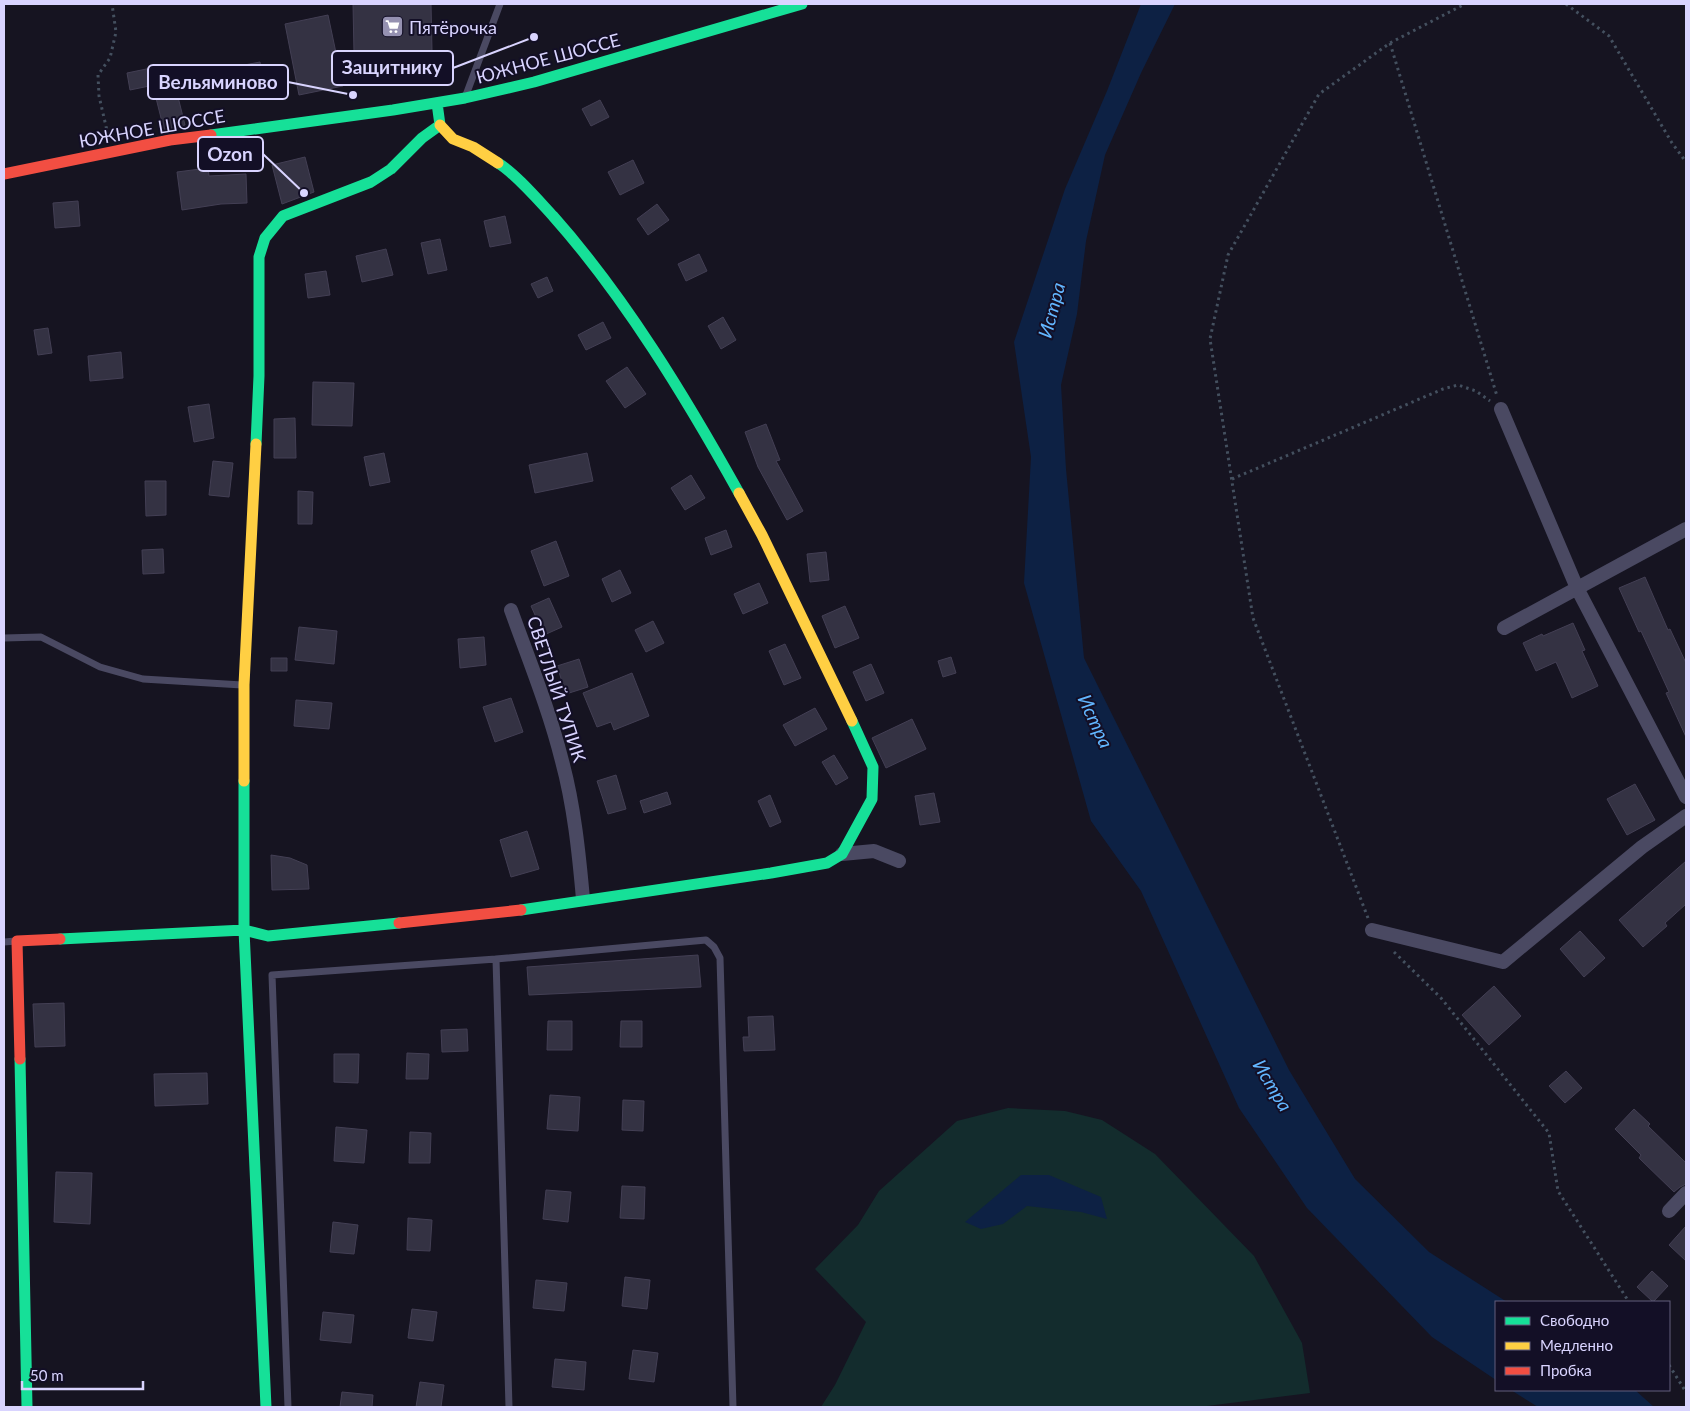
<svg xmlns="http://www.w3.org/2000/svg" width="1690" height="1411" viewBox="0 0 1690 1411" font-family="Lato,sans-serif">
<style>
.green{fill:#132c2d}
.water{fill:#0d2144}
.building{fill:#343243;stroke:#433f54}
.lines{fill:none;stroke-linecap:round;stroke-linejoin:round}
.path{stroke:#44505f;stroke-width:3;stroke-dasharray:2.5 4;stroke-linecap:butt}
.lane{stroke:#4a4962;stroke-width:7}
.street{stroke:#4a4962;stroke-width:14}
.fast{stroke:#16e098;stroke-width:11}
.slow{stroke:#ffcf43;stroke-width:11}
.jam{stroke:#f24e42;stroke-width:11}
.labels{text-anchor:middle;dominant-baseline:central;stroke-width:4;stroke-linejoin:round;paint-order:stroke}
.poi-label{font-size:18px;fill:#d9d4ff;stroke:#130f26;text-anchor:start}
.street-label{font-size:18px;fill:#d9d4ff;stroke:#130f26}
.water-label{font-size:19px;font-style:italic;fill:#62b6ff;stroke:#130f26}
.leader{fill:none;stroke:#d9d4ff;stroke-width:2}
.callout-dot{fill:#d9d4ff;stroke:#130f26;stroke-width:2}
.callout{fill:#130f26;stroke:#d9d4ff;stroke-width:2}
.callout-label{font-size:19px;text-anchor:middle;font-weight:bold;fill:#d9d4ff}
</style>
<rect width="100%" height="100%" fill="#161421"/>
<path class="green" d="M1008,1108L1065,1111L1102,1120L1155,1154L1254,1256L1302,1343L1310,1393L1199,1407H821L835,1385L866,1322L815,1269L858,1225L879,1191L957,1121Z"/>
<path class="water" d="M1141,4H1175L1141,73L1105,155L1086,241L1077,314L1061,385L1066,469L1084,658L1289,1070L1355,1179L1429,1252L1507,1302H1496V1380L1432,1337L1307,1208L1239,1108L1141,891L1091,821L1024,583L1031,457L1014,342L1065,189L1107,91Z
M1021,1175H1049L1101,1197L1107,1219L1081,1212L1027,1206L1003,1224L981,1229L965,1222Z
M1511,1390H1635L1654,1407H1538Z"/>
<path class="building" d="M353,4H431L432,51L354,53Z
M328,15L343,86L299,95L285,24Z
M260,62L265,92L240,97L234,67Z
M156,67L159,84L130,90L127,73Z
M176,89L185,125L164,130L155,94Z
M600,100L609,117L591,126L582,109Z
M305,157L314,192L282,204L272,165Z
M633,160L644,183L620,195L608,172Z
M208,168L209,176L246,174L247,203L221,204L182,210L177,172Z
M78,201L80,226L55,228L53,203Z
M657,204L669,220L648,235L637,219Z
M505,216L511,243L490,247L484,221Z
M440,239L447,270L428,274L421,243Z
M386,249L393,275L362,282L356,256Z
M699,254L707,271L686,281L678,264Z
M326,271L330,295L308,298L305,274Z
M547,277L553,291L538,298L531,284Z
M723,317L736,340L721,349L708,326Z
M603,322L611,338L586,350L578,335Z
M48,328L52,353L38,355L34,330Z
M121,352L123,378L90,381L88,356Z
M627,367L646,394L625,408L606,381Z
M313,382L354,383L352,426L312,425Z
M209,404L214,438L194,442L188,407Z
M295,418L296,458H274V419Z
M766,424L780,460L776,461L803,511L787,520L758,467L745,432Z
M384,453L390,482L370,486L364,457Z
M587,453L593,481L535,493L529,465Z
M213,461L233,463L229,497L209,495Z
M691,475L705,498L685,510L671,488Z
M145,481H166V515L146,516Z
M298,491L313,492L312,524H298Z
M726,530L732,547L711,555L705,538Z
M556,541L569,576L544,586L531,551Z
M163,549L164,573L143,574L142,550Z
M826,552L829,580L810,582L807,554Z
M620,570L631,593L612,602L602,579Z
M1645,577L1668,630L1670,629L1686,663V737L1666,693L1669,692L1641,631L1639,632L1619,588Z
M759,583L768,603L743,614L734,594Z
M549,598L562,627L544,635L531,606Z
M845,606L859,638L835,648L822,616Z
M653,621L664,643L646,652L635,630Z
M1573,623L1585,650L1582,651L1598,686L1572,698L1556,662L1536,671L1523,643L1542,634L1543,636Z
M299,627L337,631L334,664L295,660Z
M484,637L486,665L460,668L458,639Z
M785,644L801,678L784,685L769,651Z
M951,657L956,673L943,677L938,661Z
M271,658H287V671H271Z
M579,659L588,687L566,694L557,666Z
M871,664L884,693L866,701L853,672Z
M632,673L649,716L614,730L611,722L597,727L583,693Z
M511,698L523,732L495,742L483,707Z
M296,700L332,703L329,729L294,726Z
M815,708L827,729L795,746L783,725Z
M912,719L926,749L886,768L872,738Z
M834,755L848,778L836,785L822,762Z
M616,775L626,809L608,814L597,781Z
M1635,784L1655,820L1627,835L1607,799Z
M667,792L671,804L644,813L640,801Z
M934,793L940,822L920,825L915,796Z
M770,795L781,822L770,827L758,801Z
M527,831L539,869L511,877L500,840Z
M271,855L290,858L307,865L309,889L272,890Z
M1686,861V904L1665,923L1667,926L1643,947L1619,920Z
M1580,931L1605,958L1584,977L1560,949Z
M698,955L701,987L529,995L527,967Z
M1494,986L1521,1016L1489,1045L1462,1015Z
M64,1003L65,1046L35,1047L33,1004Z
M773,1016L775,1050L744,1051L743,1037H749L748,1017Z
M548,1021H572V1050H547Z
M621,1021H642V1047H620Z
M467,1029L468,1051L442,1052L441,1030Z
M407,1053L429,1054L428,1079H406Z
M334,1054H359L358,1083L334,1082Z
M1566,1071L1582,1088L1565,1103L1549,1086Z
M207,1073L208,1104L155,1106L154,1074Z
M550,1095L580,1097L578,1131L547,1129Z
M623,1100L644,1101L643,1131L622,1130Z
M1634,1109L1650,1124L1648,1126L1686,1163V1184L1680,1187L1674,1192L1639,1158L1641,1155L1615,1129Z
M336,1127L367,1130L364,1163L334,1161Z
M410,1132L431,1133L430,1163H409Z
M56,1172L92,1173L90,1224L54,1222Z
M622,1186L645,1187L644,1219L620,1218Z
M546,1190L571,1192L568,1222L543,1219Z
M408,1218L432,1220L430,1251L407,1250Z
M333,1222L358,1225L354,1254L330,1252Z
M1686,1226V1261L1669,1245Z
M1652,1271L1668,1286L1653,1302L1637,1287Z
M625,1277L650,1280L647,1309L622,1306Z
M536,1280L567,1283L564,1311L533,1308Z
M412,1309L437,1312L433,1341L408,1338Z
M323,1312L354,1315L351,1343L320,1340Z
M633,1350L658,1353L654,1382L629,1379Z
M555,1359L586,1362L584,1390L552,1387Z
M420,1382L444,1385L441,1407H416Z
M342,1392L373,1395L372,1407H340Z"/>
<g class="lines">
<path class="path" d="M1566,4L1609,36L1672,143L1686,162
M1390,43L1497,396
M108,135L99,96L98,75L110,58L116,32L112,4
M1232,479L1443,389L1458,385L1476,391L1490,401
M1368,918L1253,618L1210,339L1228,255L1319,94L1390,43L1465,4
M1394,952L1441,998L1549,1133L1558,1191L1629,1302
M1669,1365L1686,1392"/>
<path class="lane" d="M466,95L500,4
M4,638L41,637L100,667L143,679L242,685
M4,942L16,941
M496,959L706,940L714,947L720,958L733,1407
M288,1407L272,975L496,959L509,1407"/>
<path class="street" d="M1501,409L1577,588L1686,797
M511,610C529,660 549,709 562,761C574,805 579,854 583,899
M1504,628L1686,529
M842,854L874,851L899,861
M1372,930L1503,962L1642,847L1686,816
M1669,1211L1686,1193"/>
<path class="fast" d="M211,135L393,110L465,98L534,82L802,4
M498,163C515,173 539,201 553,216C625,297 686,398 739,493
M256,444L259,376V257L265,238L283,216L371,182L391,169L422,138L440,125L437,103
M244,781V930L266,1407
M521,910L771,873L827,863L842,854L872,799L873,767L852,721
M60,939L244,930L268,936L399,923
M20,1059L27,1407"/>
<path class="slow" d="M440,125L453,139L473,147L498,163
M739,493L762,535L852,721
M244,781V685L256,444"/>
<path class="jam" d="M4,174L170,140L211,135
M399,923L521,910
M20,1059L17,941L60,939"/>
</g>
<defs>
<symbol id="supermarket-square" viewBox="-11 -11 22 22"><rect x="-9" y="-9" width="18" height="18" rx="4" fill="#9591b1" stroke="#130f26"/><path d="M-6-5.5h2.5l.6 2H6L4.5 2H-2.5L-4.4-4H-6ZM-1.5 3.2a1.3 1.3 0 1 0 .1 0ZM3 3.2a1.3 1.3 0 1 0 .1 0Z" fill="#fff"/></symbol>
</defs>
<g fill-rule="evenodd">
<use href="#supermarket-square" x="380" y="14" width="25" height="25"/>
</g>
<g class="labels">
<g class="poi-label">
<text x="409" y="27">Пятёрочка</text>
</g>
<g class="street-label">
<text transform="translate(548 58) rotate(-15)">ЮЖНОЕ ШОССЕ</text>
<text transform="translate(152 128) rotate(-10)">ЮЖНОЕ ШОССЕ</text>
<text transform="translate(557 689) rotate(72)">СВЕТЛЫЙ ТУПИК</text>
</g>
<g class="water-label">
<text transform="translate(1051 310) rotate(-75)">Истра</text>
<text transform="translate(1096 721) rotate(65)">Истра</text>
<text transform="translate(1273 1085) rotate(59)">Истра</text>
</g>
</g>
<path class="leader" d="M534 37L453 68M353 95L288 82M304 193L263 154"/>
<g class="callout-dot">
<circle cx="534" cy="37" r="5"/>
<circle cx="353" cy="95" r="5"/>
<circle cx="304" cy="193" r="5"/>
</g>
<g class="callout">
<rect x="332" y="51" width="121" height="34" rx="5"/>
<rect x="148" y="65" width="140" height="34" rx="5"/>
<rect x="198" y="137" width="65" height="34" rx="5"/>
</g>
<g class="callout-label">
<text x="392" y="74">Защитнику</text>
<text x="218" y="89">Вельяминово</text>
<text x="230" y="161">Ozon</text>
</g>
<rect width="1690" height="1411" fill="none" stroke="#d9d4ff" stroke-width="10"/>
<rect x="1495" y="1301" width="175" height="90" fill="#130f26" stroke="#625e7d"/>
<rect x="1505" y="1317" width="25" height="8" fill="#16e098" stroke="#625e7d"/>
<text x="1540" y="1326" font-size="15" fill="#d9d4ff">Свободно</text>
<rect x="1505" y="1342" width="25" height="8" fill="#ffcf43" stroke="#625e7d"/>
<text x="1540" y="1351" font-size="15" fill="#d9d4ff">Медленно</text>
<rect x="1505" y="1367" width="25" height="8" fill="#f24e42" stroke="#625e7d"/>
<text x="1540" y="1376" font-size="15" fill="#d9d4ff">Пробка</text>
<path d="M22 1381v8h121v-8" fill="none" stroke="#d9d4ff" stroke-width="2.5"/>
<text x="30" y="1381" font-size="15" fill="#d9d4ff" stroke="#130f26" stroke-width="4" paint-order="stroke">50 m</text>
</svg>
